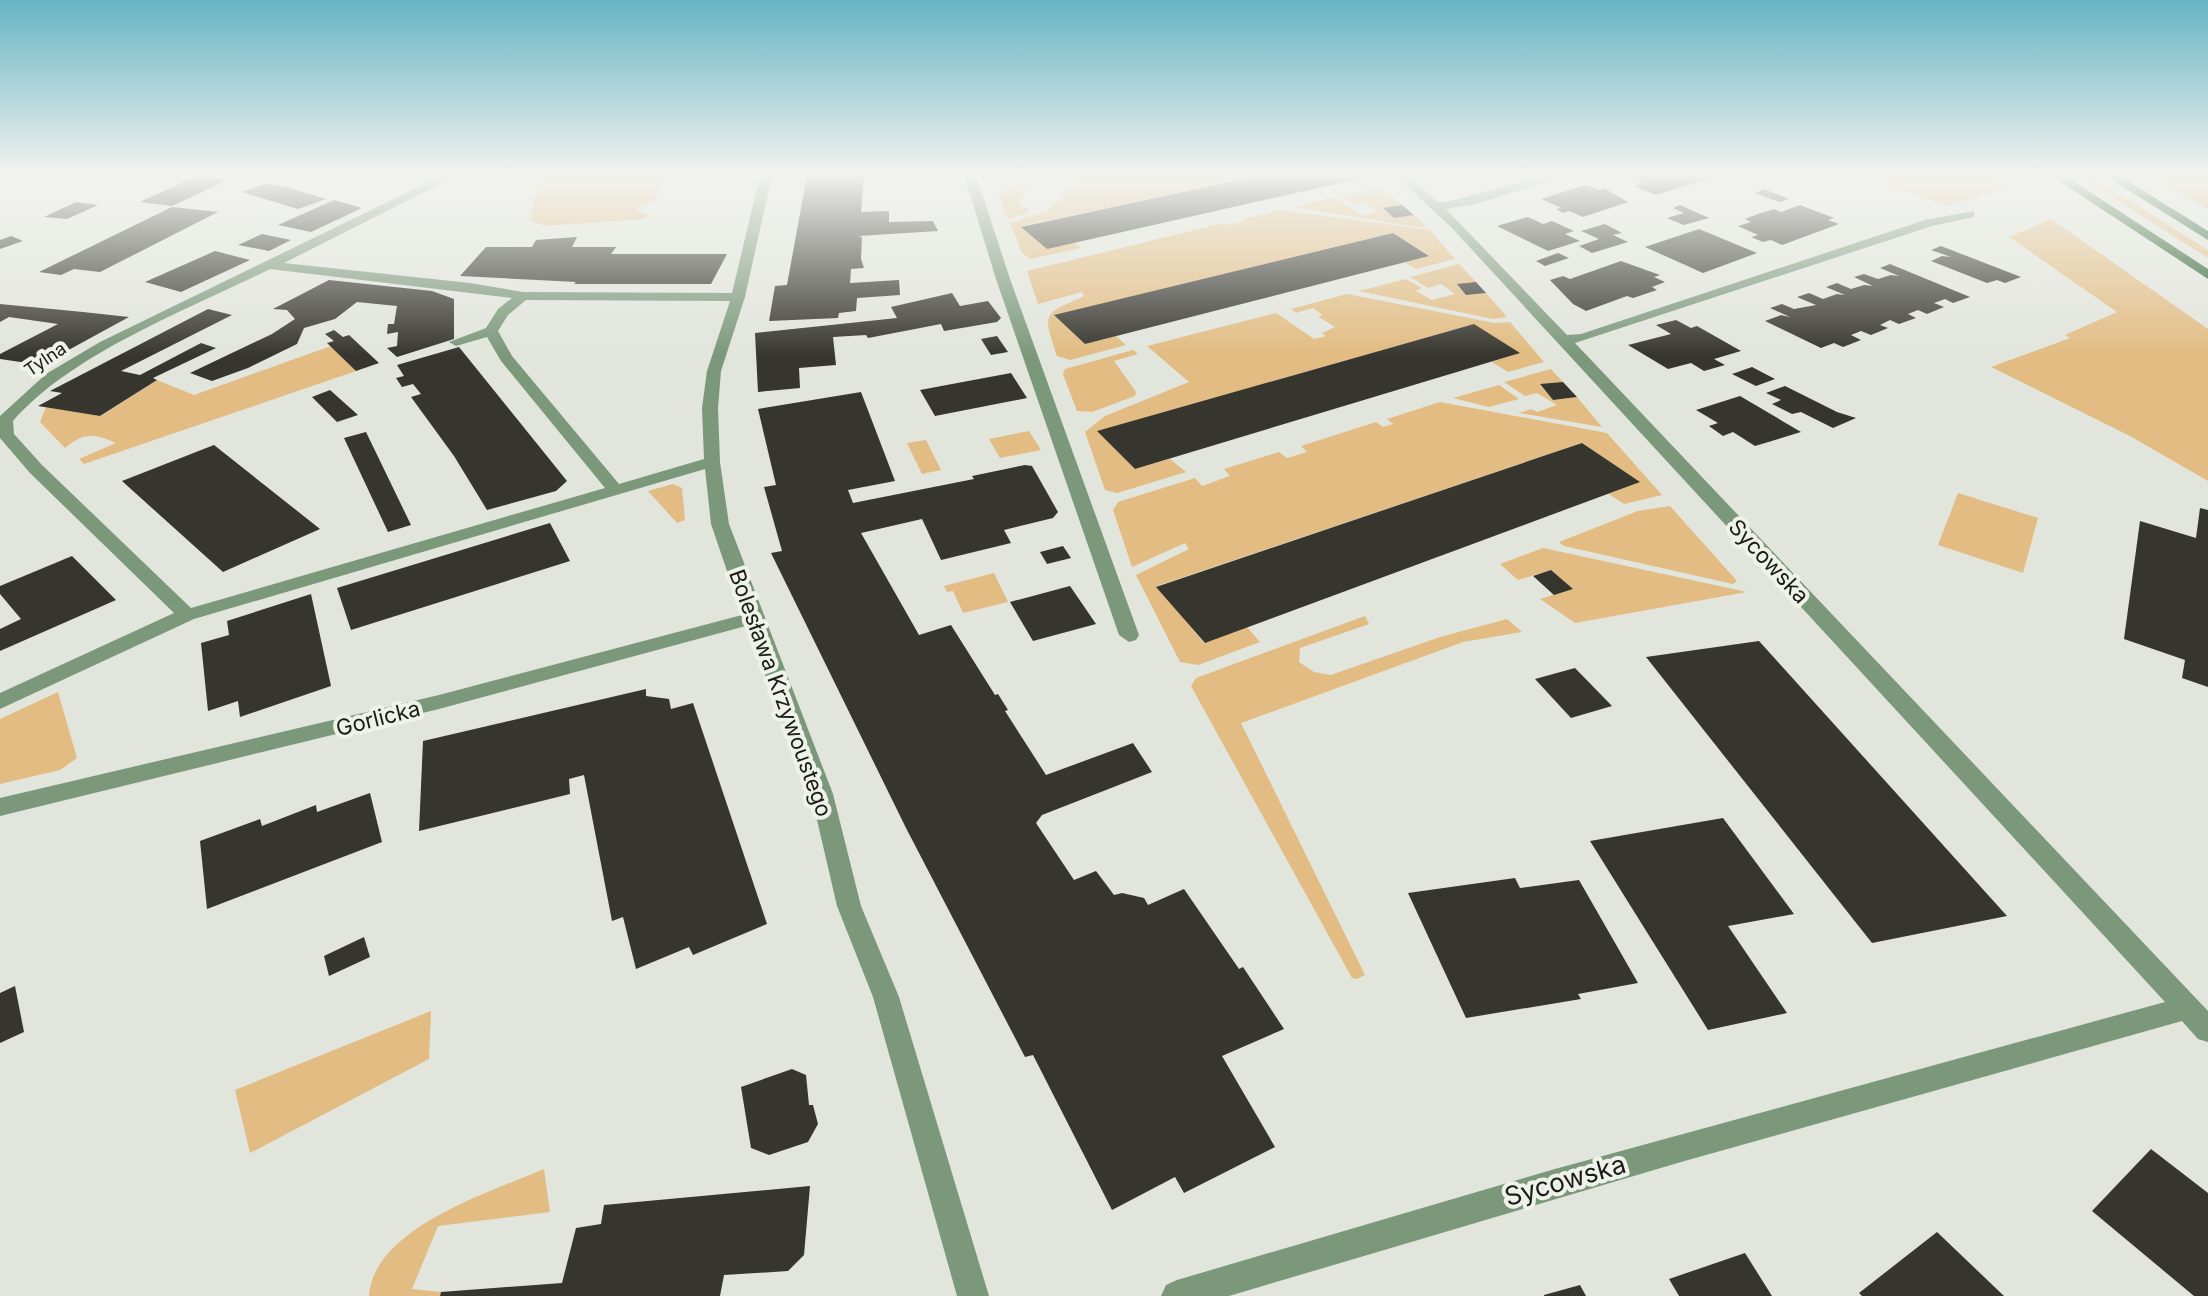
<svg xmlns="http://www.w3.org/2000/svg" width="2208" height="1296" viewBox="0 0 2208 1296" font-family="Inter,sans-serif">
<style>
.green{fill:#e2bc82}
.building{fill:#36352e}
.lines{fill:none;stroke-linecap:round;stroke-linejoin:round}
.minor{fill:#7b987b;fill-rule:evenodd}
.major{fill:#225825;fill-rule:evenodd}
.labels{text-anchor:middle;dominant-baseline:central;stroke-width:8;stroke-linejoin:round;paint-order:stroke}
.far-street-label{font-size:18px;fill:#1b1c19;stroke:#eff2e9}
.street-label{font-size:22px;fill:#1b1c19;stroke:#eff2e9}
.near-street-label{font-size:26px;fill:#1b1c19;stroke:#eff2e9}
</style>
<rect width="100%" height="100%" fill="#e2e5dc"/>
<path class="green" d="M582,175H664L655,201L638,206L636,211L648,215L645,219L544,226L530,220L539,179Z
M1073,175H1262L1022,226L1075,243L1081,248L1031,259L1022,253L1010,223L1048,211L1057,200L1062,201L1064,197L1060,196L1071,184L1078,182L1074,180L1076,177Z
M1860,175H1990L2007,187L1948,206Z
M2089,175L2208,250V258L2081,177Z
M2151,175H2208V209Z
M1055,178L1059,181L1021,189L1024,199L1019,200L1022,208H1027L1029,212L1007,219L998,192Z
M1379,187L1402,205L1384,208L1394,218L1414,215L1426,226L1417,227L1294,207L1335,197L1362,216L1378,211L1364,203L1355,205L1340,196Z
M1280,210L1430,230L1455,259L1416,269L1404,262L1428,255L1393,233L1055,315L1085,344L1116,336L1126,345L1070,360L1057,356C1042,311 1043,315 1084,296L1082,292L1038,304L1027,271L1223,223L1227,225L1246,221L1240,220Z
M2051,219L2208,329V481L2130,436L1991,367L2070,338L2065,335L2117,312L2009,237Z
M1459,264L1476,282L1466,295L1486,293L1507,317L1493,319L1359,291L1406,279L1422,288L1416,291L1432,300L1455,294L1441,284L1428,288L1410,277Z
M1347,294L1495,323L1510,322L1544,362L1508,372L1492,362L1519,353L1474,324L1098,431L1135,469L1170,459L1186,472L1117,493L1105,490L1085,432L1105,416L1189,382L1147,346L1276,313L1314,339L1326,336L1322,333L1335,327L1319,317L1322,315L1313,308L1296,313L1291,309Z
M331,346L356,371L84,464L79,459L116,443C94,434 84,432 65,448L40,422L46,407L101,416L157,380L194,395Z
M1133,350L1138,354L1114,361L1136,392L1135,396L1092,412L1077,411L1063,374L1065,369Z
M1551,369L1563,382L1540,385L1553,400L1577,397L1602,427L1519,413L1531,409L1537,412L1557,405L1537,393L1525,396L1504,382Z
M1499,385L1519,399L1489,407L1453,398Z
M1440,402L1607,433L1662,495L1624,504L1609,494L1639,482L1582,443L1157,586L1204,643L1247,627L1260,642L1198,665L1180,662L1136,575L1189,549L1185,543L1132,567L1113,510L1118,502L1195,478L1202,486L1230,476L1224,469L1279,452L1287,458L1307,452L1301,446L1376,422L1383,427L1393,424L1387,419Z
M1029,431L1041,450L1000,458L989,439Z
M926,440L941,470L922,474L907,443Z
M673,484L682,488L685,520L677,523L648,491Z
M1958,493L2038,518L2023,573L1938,545Z
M1670,506L1737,581L1733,584L1564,546L1559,542L1638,511Z
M1543,548L1747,592L1575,623L1540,599L1572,589L1551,570L1518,580L1500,564Z
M994,573L1008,602L963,613L953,591L947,592L944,586Z
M1365,616L1369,624L1300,648L1299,662L1314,672L1331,675L1440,637L1507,619L1522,632L1463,642L1241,723L1365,975L1357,979L1352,978L1191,686L1196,678Z
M58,692L77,758L60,770L0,784V719Z
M431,1011L429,1059L250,1153L235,1090Z
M544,1169L550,1212L438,1226L412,1289L441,1292L440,1296H369C373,1228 491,1192 544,1169Z"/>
<path class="building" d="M807,175H864L861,212L889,211V222L933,221L938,231L858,236L862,237L861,259L864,268L851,269L850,283L899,280L900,295L857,298L856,311L839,313L838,318L769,321L775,286L787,285Z
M1262,175H1351L1358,179L1047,249L1021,227Z
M1623,175H1717V176L1656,195L1634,186L1643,183Z
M196,176L227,180L172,206L140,202Z
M267,183L290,188L326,199L298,209L242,192Z
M1586,185L1599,190L1604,188L1628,202L1583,217L1569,211L1563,213L1556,209L1562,208L1541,199Z
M1764,189L1789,199L1779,202L1755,193Z
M334,200L362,208L311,232L278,225Z
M76,202L98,205L67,219L44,217Z
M1402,205L1414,215L1394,218L1383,208Z
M1680,205L1691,210L1709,218L1684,225L1667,218L1684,213L1673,208Z
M1800,205L1834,218L1828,220L1839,224L1782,245L1771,240L1763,242L1751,237L1758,235L1738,226L1751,222L1745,219L1758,214L1774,209L1781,212Z
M172,207L218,212L100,272L74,269L61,275L39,272Z
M1528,217L1543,224L1552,221L1574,231L1565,234L1580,241L1548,251L1497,226Z
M1605,224L1622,233L1613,235L1628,242L1592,253L1579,246L1599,239L1581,231Z
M1699,229L1757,253L1703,273L1645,247Z
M1393,233L1429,256L1085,344L1054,315Z
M262,234L291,240L269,251L238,245Z
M11,236L23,241L0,249V240Z
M577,237L572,247H616L611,254H727L711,284H574L576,282L460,276L486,247H532L536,240Z
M1941,246L2021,277L2005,283L1997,280L1987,283L1931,261L1942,256L1951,257L1931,250Z
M215,251L250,260L181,292L145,282Z
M1558,253L1569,258L1545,266L1536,261Z
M1621,261L1660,275L1654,277L1665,282L1652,287L1657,290L1633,298L1627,296L1586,311L1573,304L1550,280L1563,276L1570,279Z
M1890,264L1970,297L1953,303L1945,299L1934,303L1944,307L1927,314L1918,310L1908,314L1916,318L1899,324L1890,320L1880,325L1888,328L1871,335L1861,331L1851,335L1861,340L1843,347L1834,343L1821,348L1765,321L1781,315L1790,317L1770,308L1782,304L1794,309L1816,305L1797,297L1809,293L1823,299L1837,294L1845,295L1826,287L1837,283L1851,289L1864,285L1873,286L1854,277L1864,274L1878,279L1891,275L1899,276L1880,268Z
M329,280L432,291L454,299V339L397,357L387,348L397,346L398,332L387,334L388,324H394L397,306L357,302L335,319L304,328L297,344L248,368L212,381L190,373L272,334L295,319L287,310L273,309Z
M1476,282L1486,293L1466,295L1457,284Z
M952,293L960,306L988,301L1001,318L997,322L944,331L941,324L868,338L866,335L833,337L836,365L799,368L800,388L758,392L755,333L897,318L891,307Z
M0,304L83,312L129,317L41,365L0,359V354L58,324L9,317L0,322Z
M208,309L232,315L121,371L140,375L201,343L216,348L153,378L157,380L100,416L38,406L62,393L50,391Z
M1676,320L1691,328L1697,326L1741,351L1714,359L1725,365L1704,371L1691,363L1668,369L1628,345L1671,334L1656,325Z
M1474,324L1520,353L1135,469L1097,431Z
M334,330L343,337L349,335L379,363L356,371L327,343L334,341L325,334Z
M997,336L1008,352L991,355L981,339Z
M459,347L567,481L556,491L487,510L454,456L411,397L421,394L413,384L402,387L396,378L404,376L397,365Z
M1752,367L1775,379L1756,386L1732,374Z
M1011,373L1027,398L935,416L920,390Z
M1563,382L1577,397L1553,400L1540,384Z
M1785,386L1837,412L1856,418L1833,428L1801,412L1792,414L1772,404L1781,400L1766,393Z
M330,390L358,415L337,422L312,397Z
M861,392L895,481L848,490L853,503L974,479L972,476L1025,465L1032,466L1058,512L1053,518L1004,530L1011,543L941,560L922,519L861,533L919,635L951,625L995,695L998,694L1008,710L1005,711L1046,775L1133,743L1152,772L1042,815L1036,823L1074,880L1096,871L1114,895L1122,893L1144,898L1148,905L1184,889L1239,969L1243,967L1284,1029L1222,1056L1275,1147L1184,1193L1175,1177L1112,1210L1033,1055L1025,1057L906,828L771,553L782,551L764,487L776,485L758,409Z
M1740,396L1801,432L1755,446L1733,432L1723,436L1709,426L1718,423L1696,410Z
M366,432L411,525L388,532L344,438Z
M1582,443L1640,482L1205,643L1156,587Z
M214,445L320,529L223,572L122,481Z
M2200,508L2208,510V687L2182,678L2185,660L2124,639L2140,521L2196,538Z
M550,523L570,561L351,630L337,588Z
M1063,546L1071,558L1047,564L1040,552Z
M72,556L116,600L0,651V629L21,619L0,594V586Z
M1551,570L1573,589L1554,595L1533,576Z
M1070,586L1096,624L1033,641L1010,602Z
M311,594L331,686L240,717L238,701L208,711L201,643L229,635L227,621Z
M1759,641L2007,916L1872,943L1646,657Z
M1575,668L1612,706L1571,718L1535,679Z
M646,689V696L669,699L671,709L693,703L767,924L693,955L689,947L636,969L623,917L612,921L584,775L569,779L570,794L419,831L423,741Z
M370,793L382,842L207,909L200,841L260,819L262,826L316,805L317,812Z
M1723,818L1794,914L1728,926L1787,1013L1708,1030L1590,841Z
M1515,878L1520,888L1579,880L1638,983L1578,994L1581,999L1466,1018L1408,893Z
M364,937L370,957L329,976L324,956Z
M15,986L24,1032L0,1043V993Z
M792,1069L806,1075L809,1105H813L818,1124L808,1142L769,1155L751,1148L741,1087Z
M2151,1149L2208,1193V1296H2194L2092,1211Z
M810,1186L804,1255L788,1271L724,1275L720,1296H440L441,1292L562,1283L576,1228L601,1224L604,1205Z
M1937,1232L2004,1296H1862L1859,1293Z
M1745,1253L1772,1296H1679L1669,1279Z
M1580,1285L1586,1296H1544V1295Z"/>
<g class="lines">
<path class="minor" d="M443,175H458L284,263L470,283L523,292L732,293L760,175H772L745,297L721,371L718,408L720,462L729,524L833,794L861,906L899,997L989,1296H957L873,997L837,906L811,794L746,626L439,709L0,816V798L439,695L742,615L711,524L705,469L194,619L0,709V693L174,613L30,473L0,438V416L46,374L100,342ZM270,269L512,298L498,309L486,328L449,342L456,346L487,337L501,361L605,488L191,608L42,465L14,434L13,421C74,352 188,310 270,269ZM526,300L730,301L707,371L702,408L704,459L619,484L512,356L498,331L508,315Z
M964,175H976L1010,279L1139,635L1136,640L1129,642L1119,635L996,279Z
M1395,175H1408L1439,203C1482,196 1525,175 1568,175L1476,204L1446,209L1567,335L1581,334L1925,220L1974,211V217L1932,226L1575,343L2208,1011V1042L2198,1039L2182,1021L1681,1162L1229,1296H1161L1166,1285L1177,1280L1555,1169L2165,1002L1452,228Z"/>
<path class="major" d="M2050,175H2064L2208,269V279Z
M2104,175H2118L2208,231V240Z"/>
</g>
<linearGradient id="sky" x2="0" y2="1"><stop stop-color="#67b4c4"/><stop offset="0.49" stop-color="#f2f3ef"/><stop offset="1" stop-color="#f2f3ef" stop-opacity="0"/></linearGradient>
<rect width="2208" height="356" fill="url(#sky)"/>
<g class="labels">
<g class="far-street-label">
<text transform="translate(45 359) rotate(-34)">Tylna</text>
</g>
<g class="street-label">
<text transform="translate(1769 561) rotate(47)">Sycowska</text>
<text transform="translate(781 693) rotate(70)">Bolesława Krzywoustego</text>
<text transform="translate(378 718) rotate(-14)">Gorlicka</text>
</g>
<g class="near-street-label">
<text transform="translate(1565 1180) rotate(-16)">Sycowska</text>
</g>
</g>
</svg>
